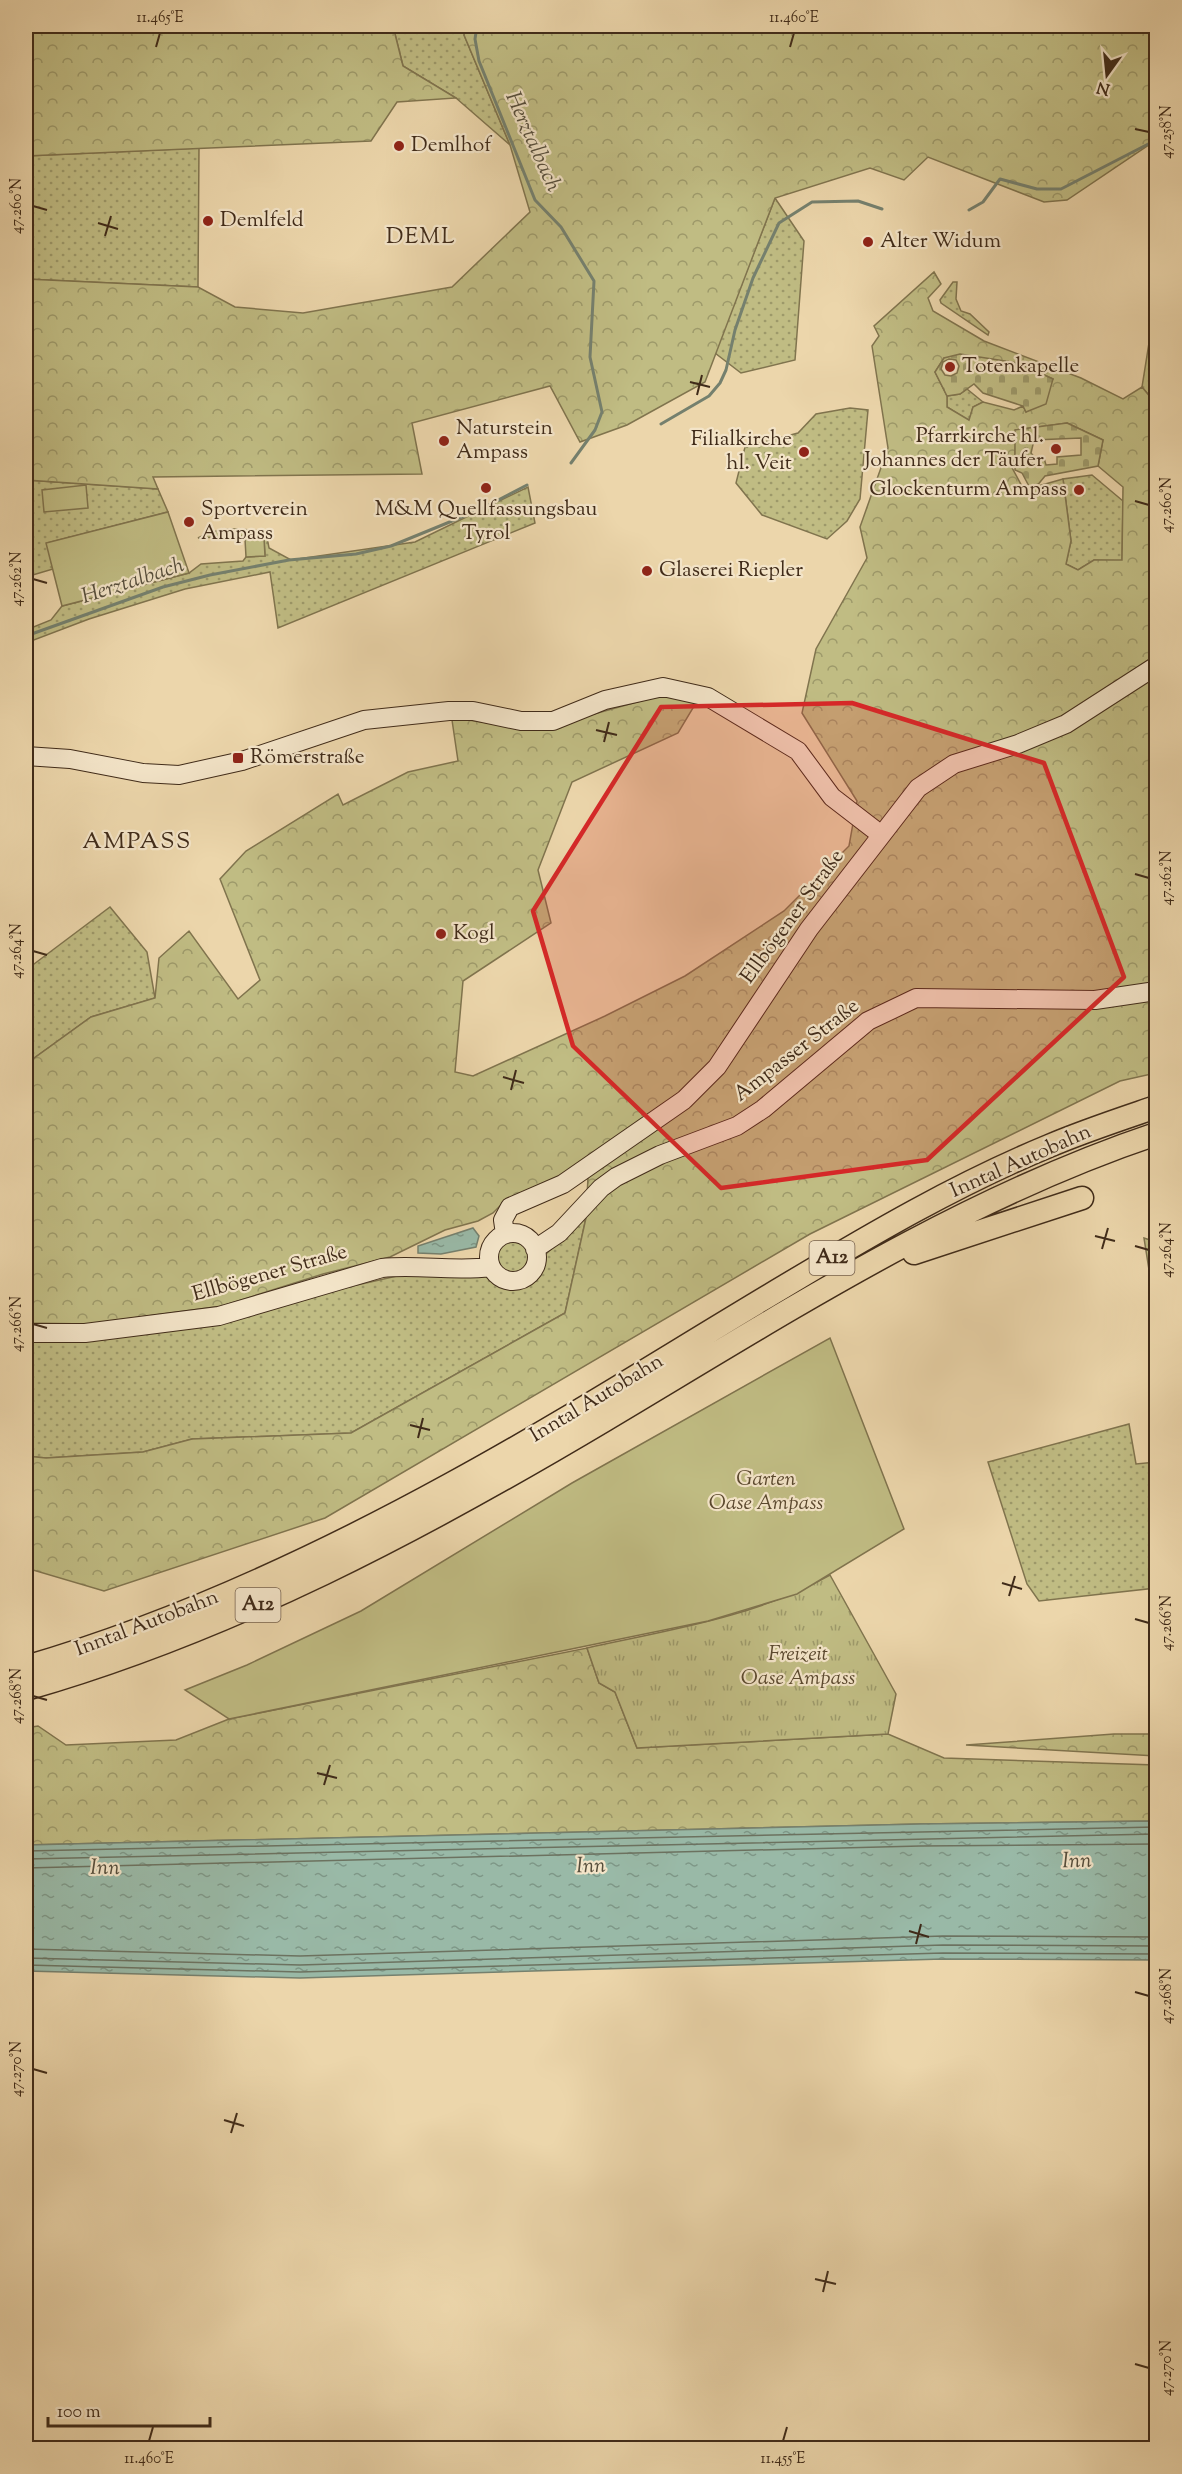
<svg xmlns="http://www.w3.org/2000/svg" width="1182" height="2474" viewBox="0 0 1182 2474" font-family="'Sorts Mill Goudy',serif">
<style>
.grass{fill:url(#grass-dots);stroke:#80744e;stroke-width:1.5}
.forest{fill:url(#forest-crowns);stroke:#80744e;stroke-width:1.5;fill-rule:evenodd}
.cemetery{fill:url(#cemetery-stones);stroke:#80744e;stroke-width:1.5;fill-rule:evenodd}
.park{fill:url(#park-tufts);stroke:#80744e;stroke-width:1.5}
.garden{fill:#c0bc83;stroke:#80744e;stroke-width:1.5}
.water{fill:url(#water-ripples);stroke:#75806e;stroke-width:1.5}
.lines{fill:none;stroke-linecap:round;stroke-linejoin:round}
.shore{stroke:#6c7260;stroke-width:1.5}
.stream{stroke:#75806e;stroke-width:3}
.secondary-casing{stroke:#402b19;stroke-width:20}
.highway-casing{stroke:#402b19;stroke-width:25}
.secondary{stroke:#f3e4c8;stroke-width:18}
.highway{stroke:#ecd6ab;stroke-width:22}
.marked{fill:#d62828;fill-opacity:0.2;stroke:#d62828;stroke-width:4.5;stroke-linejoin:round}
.ticks{fill:none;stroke:#402b19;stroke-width:2}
.poi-dot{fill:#8f2418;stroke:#f3e4c8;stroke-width:2}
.labels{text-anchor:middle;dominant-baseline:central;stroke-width:4.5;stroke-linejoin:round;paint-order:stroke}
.shield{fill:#f3e4c8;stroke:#76624e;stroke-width:1.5}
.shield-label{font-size:20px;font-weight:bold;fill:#402b19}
.poi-label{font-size:21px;fill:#402b19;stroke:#f3e4c8;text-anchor:start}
.street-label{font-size:21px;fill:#402b19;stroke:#f3e4c8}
.park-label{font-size:21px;font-style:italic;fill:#5a482e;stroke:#f3e4c8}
.water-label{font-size:22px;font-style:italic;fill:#564e3c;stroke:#f3e4c8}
.neighbourhood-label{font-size:22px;letter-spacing:1.5px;fill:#402b19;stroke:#f3e4c8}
.quarter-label{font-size:24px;letter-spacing:1.5px;fill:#402b19;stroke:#f3e4c8}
.neatline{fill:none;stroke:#402b19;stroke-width:2}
.ticks-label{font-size:15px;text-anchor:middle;fill:#402b19}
</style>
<defs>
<pattern id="grass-dots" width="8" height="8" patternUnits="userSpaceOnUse" patternTransform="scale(1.5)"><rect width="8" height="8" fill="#c0bc83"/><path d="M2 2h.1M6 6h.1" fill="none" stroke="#9d996a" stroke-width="1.8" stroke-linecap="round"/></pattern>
<pattern id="forest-crowns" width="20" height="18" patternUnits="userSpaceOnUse" patternTransform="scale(1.5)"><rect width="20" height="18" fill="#c0bc83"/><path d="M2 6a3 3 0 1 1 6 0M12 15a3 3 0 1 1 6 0" fill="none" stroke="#9d996a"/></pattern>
<pattern id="cemetery-stones" width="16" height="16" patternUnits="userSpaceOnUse" patternTransform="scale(1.5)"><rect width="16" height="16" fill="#c0bc83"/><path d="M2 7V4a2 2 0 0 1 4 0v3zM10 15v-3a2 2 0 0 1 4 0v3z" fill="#9d996a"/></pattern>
<pattern id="park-tufts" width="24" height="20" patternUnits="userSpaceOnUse" patternTransform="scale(1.5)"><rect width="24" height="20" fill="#c0bc83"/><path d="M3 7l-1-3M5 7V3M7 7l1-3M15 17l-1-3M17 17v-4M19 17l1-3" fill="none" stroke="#9d996a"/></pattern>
<pattern id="water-ripples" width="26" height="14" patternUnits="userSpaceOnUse" patternTransform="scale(1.5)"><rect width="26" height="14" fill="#99b9a7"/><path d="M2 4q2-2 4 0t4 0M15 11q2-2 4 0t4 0" fill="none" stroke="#7e9787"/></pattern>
</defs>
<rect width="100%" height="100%" fill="#ecd6ab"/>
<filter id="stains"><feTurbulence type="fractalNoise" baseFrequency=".00333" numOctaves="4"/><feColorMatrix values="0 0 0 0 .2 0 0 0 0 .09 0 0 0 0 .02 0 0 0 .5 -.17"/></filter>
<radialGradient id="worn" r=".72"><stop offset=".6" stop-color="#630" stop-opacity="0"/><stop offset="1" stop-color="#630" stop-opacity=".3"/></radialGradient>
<path class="grass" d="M393,26H467L464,35L510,145L456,98L403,66Z
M199,148L198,287L26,279V156Z
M775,198L804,241L795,360L741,373L715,353Z
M953,282H957L956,299L961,311L970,314L989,332L988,335L941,303L940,300Z
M1156,339V404L1142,387L1149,343Z
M967,389L983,402L973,407L969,421L947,407V396L960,394Z
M850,408L868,410L860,499L847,521L827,539L762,515L736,483L745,447L798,433L816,414Z
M1092,475L1123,501L1122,561L1094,560L1078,570L1066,564L1071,541L1063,479Z
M26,480L158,489L168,512L47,543L53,569L26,577Z
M528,487L535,523L278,628L270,572L185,589L89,619L26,643V630L51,620L62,606L189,573L201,564L243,561L246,557L265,556L264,538L245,539L241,536L198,538C220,526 242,528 266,532L269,548L291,560L415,542Z
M110,907L147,952L155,998L91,1017L26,1064V970Z
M586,1218L565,1313L351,1433L192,1439L143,1452L46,1458L26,1456V1333L219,1316L437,1267L488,1259L492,1244C511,1221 535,1239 537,1262Z
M1144,1238L1156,1242V1295H1153Z
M1129,1424L1136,1464L1156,1462V1588L1039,1601L1027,1584L988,1462Z"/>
<path class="forest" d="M26,26H393L403,66L456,98L397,102L371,141L26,156Z
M467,26H1156V140L1067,200L1044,202L928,157L904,180L870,168L775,198L705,382L627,425L580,442L550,386L412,423L422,474L153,477L158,489L26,480V279L198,287L235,307L303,313L452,287L530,212L510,145L464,35Z
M934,272L941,284L928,298L933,311L984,341L1081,378L1123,399L1142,387L1156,404V1073L1120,1081L810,1234L325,1518L104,1591L26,1568V1456L46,1458L143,1452L192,1439L351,1433L565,1313L586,1218L588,1177L507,1199L493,1213L478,1221L445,1230L390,1257L323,1274L222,1306L88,1324L26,1323V1064L91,1017L155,998L159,958L189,931L238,999L260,980L220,879L246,851L338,794L343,805L408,772L458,761L452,720L461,719L537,730L669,693L696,703L678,733L572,782L538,870L551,923L463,981L455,1072L473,1076L605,1016L685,976L784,911L849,846L857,801L802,713L816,649L867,558L860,527L888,448L872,346L879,336L874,326ZM944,358L1018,363L1053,379L1026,412L1023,406L1014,410L983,402L973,407L969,420L947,407V396L935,372ZM1067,423L1103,440L1098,466L1123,487L1122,560H1094L1078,570L1066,564L1071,541L1063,479L1024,490L1010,464L1015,459L1016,430Z
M587,1648L599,1683L615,1692L637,1748L888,1734L944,1758L1156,1765V1821L920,1824L26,1845V1728L38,1726L66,1745L176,1740L229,1719Z
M1114,1734H1156V1756L966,1745Z"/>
<path class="cemetery" d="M960,354L1018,363L1053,379L1046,404L1026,412L1023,406L983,393L974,384L960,394L947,396L935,372L944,358ZM949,359L956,360L959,366L957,373L951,376L945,375L941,369L943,362Z
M1067,423L1103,440L1098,466L1045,476L1036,487L1030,488L1022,473L1015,470V430ZM1081,438V455L1057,457V464L1046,465L1044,458H1035L1031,453L1034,440Z"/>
<path class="park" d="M830,1575L896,1694L888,1734L637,1748L615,1692L599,1683L587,1648C669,1630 756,1617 830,1575Z"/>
<path class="garden" d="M86,485L88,508L44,512L42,490Z
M168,512L189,573L62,606L46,543Z
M264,538L265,556L246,557L245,539Z
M830,1338L904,1529L797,1594L708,1621L229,1719L185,1690L247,1665L361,1611L572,1483Z"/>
<path class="water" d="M473,1228L479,1236L476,1247L441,1254L418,1253V1246Z
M1156,1821V1960L943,1959L300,1978L26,1971V1845L920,1824Z"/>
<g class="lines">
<path class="shore" d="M26,1851L1156,1827
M26,1859L1156,1834
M26,1868L920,1846L1156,1844
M26,1949L300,1956L943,1936L1156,1937
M26,1958L300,1965L943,1945L1156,1946
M26,1965L300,1972L943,1953L1156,1954"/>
<path class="stream" d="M477,26L475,39L479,61L535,200L561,227L594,281L590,357L602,412L595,430L571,463
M969,210L983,202L1000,179L1037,189H1061L1156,140
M661,424L709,396L720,383L726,370L735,330L753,278L779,223L812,202L858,201L882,209
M26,636L163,587L210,575L289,560L356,554L391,546L479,510L527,485"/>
<defs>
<path id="secondary" d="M26,756L70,759L143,773L179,775L242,761L364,720L449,711H473L521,721H553L605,700L663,687L708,697L798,751L832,797L880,834
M489 1257a24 24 0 1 1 48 0a24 24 0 1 1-48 0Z
M505,1234L503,1220L510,1207L563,1184L684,1100L717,1067L809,929L918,788L954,764L1018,744L1066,724L1156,666
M535,1249L559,1233L601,1188L616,1177L660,1155L737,1126L763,1109L868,1021L916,998L1095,1000L1156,991
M26,1333H85L219,1316L382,1268C418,1264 454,1272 490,1267"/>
<path id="highway" d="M914,1253L1082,1198
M26,1667C174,1624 316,1558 451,1484C565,1422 674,1352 785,1286C870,1235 957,1184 1049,1146C1084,1131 1121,1119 1156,1107
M26,1689C232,1630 422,1529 605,1420C783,1314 959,1200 1156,1134"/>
</defs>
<use href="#secondary" class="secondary-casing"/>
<use href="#highway" class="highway-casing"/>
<use href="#secondary" class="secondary"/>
<use href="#highway" class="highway"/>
</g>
<path class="marked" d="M852,703L1044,763L1124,977L927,1160L721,1188L573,1046L533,911L661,707Z"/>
<path class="ticks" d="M156,47L160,33M790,47L794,33M1135,129L1149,132M33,206L47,210M98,223L118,229M105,236L111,216M690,382L710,387M697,395L702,375M1135,501L1149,505M33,579L47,583M596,730L617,735M604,742L609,722M1135,874L1149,878M33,951L47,955M503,1077L524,1083M511,1090L516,1070M1095,1236L1115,1241M1135,1246L1149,1250M1102,1249L1108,1228M33,1324L47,1328M410,1425L430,1430M418,1438L423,1418M1002,1583L1022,1589M1009,1596L1015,1576M1135,1619L1149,1623M33,1696L47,1700M317,1773L337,1778M324,1785L330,1765M909,1931L929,1937M916,1944L921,1924M1135,1992L1149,1996M33,2069L47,2073M224,2120L244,2126M231,2133L237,2113M815,2279L836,2284M823,2292L828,2271M1135,2364L1149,2368M149,2441L153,2427M783,2441L787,2427"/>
<g class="poi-dot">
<circle cx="399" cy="146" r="6"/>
<circle cx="208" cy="221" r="6"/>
<circle cx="868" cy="242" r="6"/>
<circle cx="950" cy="367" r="6"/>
<circle cx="444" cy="441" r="6"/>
<circle cx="1056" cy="449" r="6"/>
<circle cx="804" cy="452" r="6"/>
<circle cx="486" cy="488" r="6"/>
<circle cx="1079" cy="490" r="6"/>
<circle cx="189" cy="522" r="6"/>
<circle cx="647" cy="571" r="6"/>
<rect x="232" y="752" width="12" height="12" rx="3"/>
<circle cx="441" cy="934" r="6"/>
</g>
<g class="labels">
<g class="shield">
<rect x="809.5" y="1241" width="45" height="34" rx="4.5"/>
<rect x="235.5" y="1588" width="45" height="34" rx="4.5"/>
</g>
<g class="shield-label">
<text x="832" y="1258">A12</text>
<text x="258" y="1605">A12</text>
</g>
<g class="poi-label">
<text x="411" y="146">Demlhof</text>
<text x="220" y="221">Demlfeld</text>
<text x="880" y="242">Alter Widum</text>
<text x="962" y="367">Totenkapelle</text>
<text x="456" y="429">Naturstein<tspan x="456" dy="24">Ampass</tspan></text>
<text x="1044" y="437" text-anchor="end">Pfarrkirche hl.<tspan x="1044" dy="24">Johannes der Täufer</tspan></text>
<text x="792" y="440" text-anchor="end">Filialkirche<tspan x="792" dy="24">hl. Veit</tspan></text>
<text x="1067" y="490" text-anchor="end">Glockenturm Ampass</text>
<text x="201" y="510">Sportverein<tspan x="201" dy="24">Ampass</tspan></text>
<text x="486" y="510" text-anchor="middle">M&amp;M Quellfassungsbau<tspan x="486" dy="24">Tyrol</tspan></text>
<text x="659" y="571">Glaserei Riepler</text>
<text x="250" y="758">Römerstraße</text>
<text x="453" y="934">Kogl</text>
</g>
<g class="street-label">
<text transform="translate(793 917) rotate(-54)">Ellbögener Straße</text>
<text transform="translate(797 1051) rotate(-38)">Ampasser Straße</text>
<text transform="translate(1021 1162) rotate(-24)">Inntal Autobahn</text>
<text transform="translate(270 1274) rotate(-16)">Ellbögener Straße</text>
<text transform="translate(597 1399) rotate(-31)">Inntal Autobahn</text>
<text transform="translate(147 1624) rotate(-21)">Inntal Autobahn</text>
</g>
<g class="park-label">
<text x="766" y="1480">Garten<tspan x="766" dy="24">Oase Ampass</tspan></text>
<text x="798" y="1655">Freizeit<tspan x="798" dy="24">Oase Ampass</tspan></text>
</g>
<g class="water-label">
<text transform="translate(532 142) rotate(66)">Herztalbach</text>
<text transform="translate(133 582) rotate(-18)">Herztalbach</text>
<text transform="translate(1077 1862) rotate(-1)">Inn</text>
<text transform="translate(591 1867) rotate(-1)">Inn</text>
<text transform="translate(105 1869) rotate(1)">Inn</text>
</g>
<g class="neighbourhood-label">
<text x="421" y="238">DEML</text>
</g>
<g class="quarter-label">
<text x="137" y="842">AMPASS</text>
</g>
</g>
<rect width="1182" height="2474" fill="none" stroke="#ecd6ab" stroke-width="66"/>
<g transform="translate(1107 75) rotate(195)" stroke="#f3e4c8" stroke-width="4.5" paint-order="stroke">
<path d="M0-4.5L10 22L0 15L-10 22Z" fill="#402b19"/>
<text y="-9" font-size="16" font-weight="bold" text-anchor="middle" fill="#402b19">N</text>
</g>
<path d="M48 2417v9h162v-9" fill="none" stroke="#402b19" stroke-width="3"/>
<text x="57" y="2417" font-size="18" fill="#402b19" stroke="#f3e4c8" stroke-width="4.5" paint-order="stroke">100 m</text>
<rect x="33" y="33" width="1116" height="2408" class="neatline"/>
<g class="ticks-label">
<text x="160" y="22">11.465°E</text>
<text x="794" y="22">11.460°E</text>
<text transform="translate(1166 132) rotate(-90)" y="5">47.258°N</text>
<text transform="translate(16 206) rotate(-90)" y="5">47.260°N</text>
<text transform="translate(1166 505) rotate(-90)" y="5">47.260°N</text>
<text transform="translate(16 579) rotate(-90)" y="5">47.262°N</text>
<text transform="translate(1166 878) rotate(-90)" y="5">47.262°N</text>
<text transform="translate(16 951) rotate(-90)" y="5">47.264°N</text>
<text transform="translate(1166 1250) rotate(-90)" y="5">47.264°N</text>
<text transform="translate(16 1324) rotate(-90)" y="5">47.266°N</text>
<text transform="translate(1166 1623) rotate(-90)" y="5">47.266°N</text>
<text transform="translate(16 1696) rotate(-90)" y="5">47.268°N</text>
<text transform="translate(1166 1996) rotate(-90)" y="5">47.268°N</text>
<text transform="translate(16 2069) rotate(-90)" y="5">47.270°N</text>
<text transform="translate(1166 2368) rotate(-90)" y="5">47.270°N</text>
<text x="149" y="2463">11.460°E</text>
<text x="783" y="2463">11.455°E</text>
</g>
<rect width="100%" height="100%" filter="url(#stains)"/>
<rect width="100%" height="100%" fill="url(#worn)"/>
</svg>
